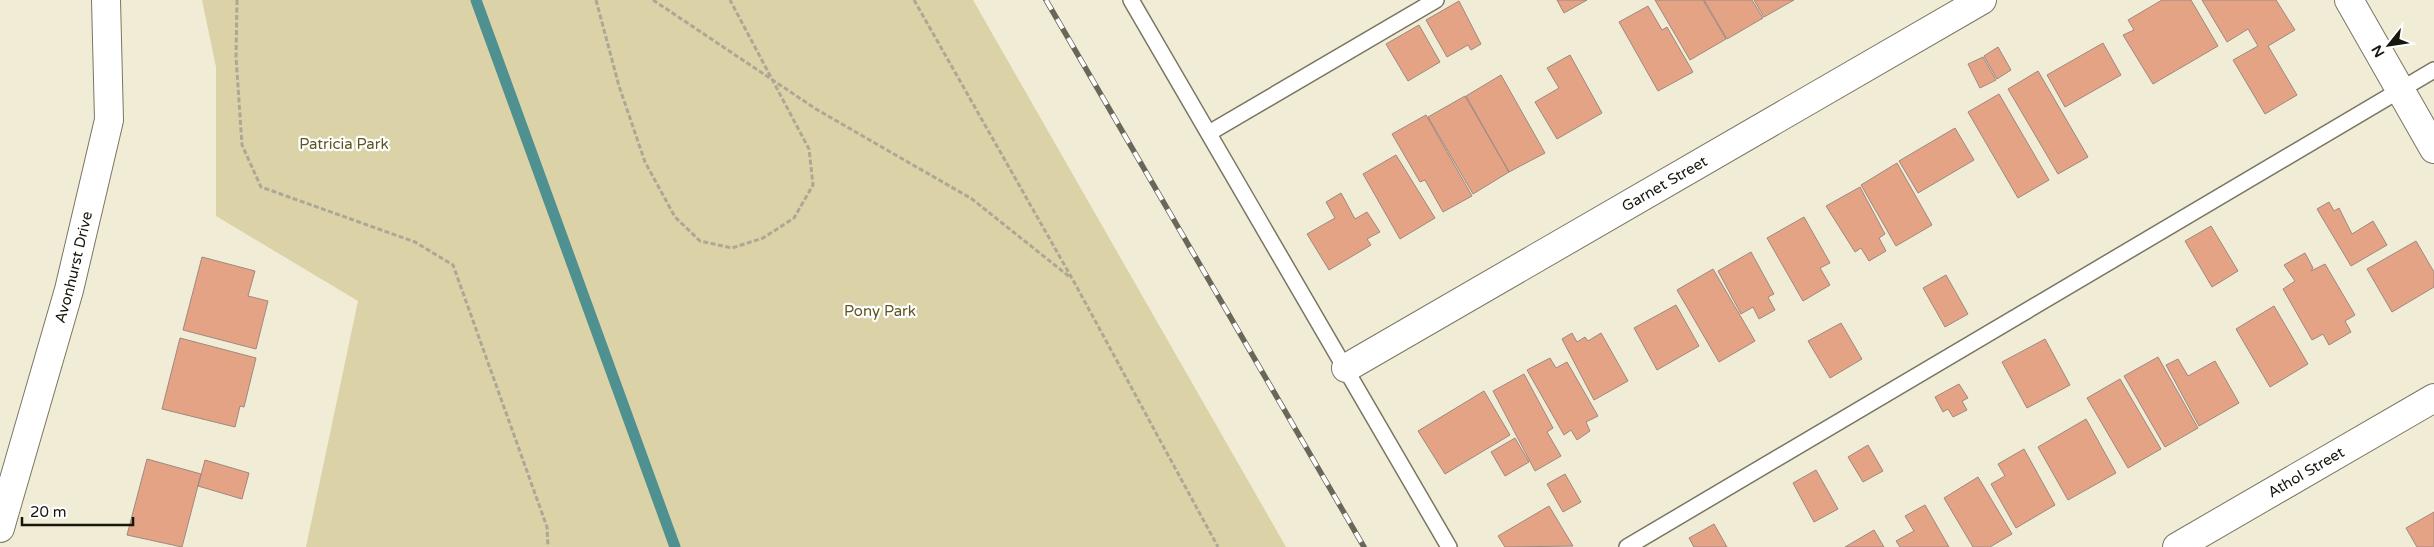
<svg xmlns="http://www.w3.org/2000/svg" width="2434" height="547" viewBox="0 0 2434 547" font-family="'Varela Round',sans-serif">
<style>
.green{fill:#dbd2a8}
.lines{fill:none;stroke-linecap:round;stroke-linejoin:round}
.stream{stroke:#4f9190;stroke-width:11}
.building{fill:#e5a385;stroke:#9e887f}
.service-casing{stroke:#7a7662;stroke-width:18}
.minor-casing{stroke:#7a7662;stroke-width:30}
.tertiary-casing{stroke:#7a7662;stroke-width:30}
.path{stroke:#aca896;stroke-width:3;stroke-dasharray:5 2.5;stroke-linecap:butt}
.service{stroke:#fff;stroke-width:15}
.minor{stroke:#fff;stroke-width:28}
.tertiary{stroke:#fff;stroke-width:28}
.rail-casing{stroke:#69675a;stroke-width:5.5}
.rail{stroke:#fff;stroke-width:4;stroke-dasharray:11;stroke-linecap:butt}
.labels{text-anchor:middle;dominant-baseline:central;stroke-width:4.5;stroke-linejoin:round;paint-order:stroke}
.park-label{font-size:15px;fill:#615622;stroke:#fff}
.street-label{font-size:15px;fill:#17160e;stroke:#fff}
</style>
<rect width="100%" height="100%" fill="#f1ecd6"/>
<path class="green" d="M202,0H973L1286,547H306L358,301L216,216V67Z"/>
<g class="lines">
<path class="stream" d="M476,0L675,547"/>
</g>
<path class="building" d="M1557,0H1587L1564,13Z
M1655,0H1703L1726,39L1690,60Z
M1704,0H1752L1763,18L1727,39Z
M1754,0H1794L1764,17Z
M2162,0H2191L2218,46L2153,84L2123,35L2134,30L2128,20Z
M2202,0H2276L2295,30L2268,46L2297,95L2265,114L2233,60L2258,46L2248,29L2227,42Z
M1459,1L1481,44L1471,50L1468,45L1447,57L1426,20Z
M1648,6L1662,30L1667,27L1693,72L1658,91L1619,22Z
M1419,25L1440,62L1408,81L1386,44Z
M2103,43L2121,75L2065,107L2047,75Z
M1998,47L2011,70L1997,79L1984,56Z
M1570,55L1602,113L1557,139L1535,102L1559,88L1547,68Z
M1983,57L1996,80L1980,88L1968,64Z
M2038,71L2088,157L2058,174L2008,89Z
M1501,75L1545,153L1509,172L1466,96Z
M1999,94L2049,180L2018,198L1968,112Z
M1465,96L1509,172L1473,194L1428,117Z
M1426,115L1472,196L1443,212L1425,180L1420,182L1392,134Z
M1955,128L1974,160L1918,193L1899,161Z
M1396,155L1435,218L1400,239L1363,174Z
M1897,163L1932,225L1896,246L1861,185Z
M1860,187L1885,234L1879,238L1886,251L1869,261L1861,248L1855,252L1826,206Z
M1341,193L1355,219L1367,212L1380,232L1367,239L1371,245L1329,270L1307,234L1335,218L1326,202Z
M2329,202L2334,211L2339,208L2352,234L2373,221L2387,245L2351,266L2317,209Z
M1804,217L1830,263L1820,268L1830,285L1803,301L1767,238Z
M2211,226L2238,271L2212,287L2185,241Z
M2416,241L2434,272V287L2392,312L2367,269Z
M1751,252L1774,294L1768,297L1775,310L1759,319L1753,307L1741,314L1718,271Z
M2305,253L2313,268L2311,271L2325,264L2355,315L2345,321L2351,332L2329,345L2323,334L2312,340L2283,289L2295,281L2284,265Z
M202,257L255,271L248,296L268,301L256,349L183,330Z
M1713,269L1755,341L1719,362L1677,290Z
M1946,275L1968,314L1945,327L1923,288Z
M1676,305L1699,346L1657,370L1634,328Z
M2274,306L2308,364L2270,387L2236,329Z
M1841,323L1862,359L1830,378L1808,341Z
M1572,333L1577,342L1585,337L1588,341L1601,333L1628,381L1594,400L1562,339Z
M180,338L256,358L244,407L240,406L235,427L162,409Z
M2045,339L2070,385L2027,408L2002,362Z
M2158,357L2198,428L2165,447L2124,376Z
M1550,358L1556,368L1567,362L1598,416L1586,422L1590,431L1577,440L1571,430L1564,435L1527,370Z
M2178,359L2188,376L2215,361L2239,403L2199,426L2166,365Z
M1524,374L1553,428L1547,432L1561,456L1535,471L1493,391Z
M2120,379L2161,449L2128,468L2087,398Z
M1959,384L1968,398L1962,401L1967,410L1953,417L1948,409L1943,412L1935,397Z
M1484,391L1510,435L1445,474L1418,431Z
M2086,419L2116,473L2068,500L2038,447Z
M1515,438L1529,462L1505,476L1491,452Z
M1868,445L1883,471L1863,482L1848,457Z
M2024,449L2055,505L2016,528L1991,484L2005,476L1998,464Z
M147,459L201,474L182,547L127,535Z
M205,460L249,473L242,499L198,486Z
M1816,470L1838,509L1814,522L1793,483Z
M1565,474L1581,502L1563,512L1547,484Z
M1978,477L2012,534L1990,547H1973L1944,498Z
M1925,505L1949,547H1900L1896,541L1914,531L1905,516Z
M1549,506L1573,546L1505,547L1498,536Z
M2434,512V547H2417L2406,528Z
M1714,524L1727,547H1694L1689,538Z
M1874,530L1884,547H1845Z"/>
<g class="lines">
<defs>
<path id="service" d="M1131,0L1449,547
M1209,133L1436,0
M1627,547L2434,70"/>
<g id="minor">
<path d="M2349,0L2434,149"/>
<path id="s1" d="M1346,368L1982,0"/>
<path id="s2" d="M2177,547L2434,398"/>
</g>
<g id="tertiary">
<path id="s3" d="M0,528L69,290L109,120L106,0"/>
</g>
</defs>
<use href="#service" class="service-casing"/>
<use href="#minor" class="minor-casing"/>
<use href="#tertiary" class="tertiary-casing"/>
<path class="path" d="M237,0L236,57L242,145L261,187L415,242L453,265L547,527L548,547
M596,0L619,86L645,162L675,217L700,241L732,248L763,238L794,218L813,185L809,149L730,0
M653,0L816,109L972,199L1071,278
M914,0L1073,280L1218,547"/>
<use href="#service" class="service"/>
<use href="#minor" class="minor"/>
<use href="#tertiary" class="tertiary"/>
<defs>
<path id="rail" d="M1046,0L1364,547"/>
</defs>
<use href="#rail" class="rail-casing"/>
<use href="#rail" class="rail"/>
</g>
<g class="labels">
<g class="park-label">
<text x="344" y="144">Patricia Park</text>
<text x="880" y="311">Pony Park</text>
</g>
<g class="street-label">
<text stroke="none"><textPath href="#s1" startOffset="368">Garnet Street</textPath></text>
<text stroke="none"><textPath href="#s3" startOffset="271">Avonhurst Drive</textPath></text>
<text stroke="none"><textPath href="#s2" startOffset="149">Athol Street</textPath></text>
</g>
</g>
<g transform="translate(2389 45) rotate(240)" stroke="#ffffff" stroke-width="4" paint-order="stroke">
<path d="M0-4L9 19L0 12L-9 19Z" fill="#17160e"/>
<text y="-8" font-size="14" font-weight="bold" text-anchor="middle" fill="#17160e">N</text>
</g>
<path d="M22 517v8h111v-8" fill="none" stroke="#17160e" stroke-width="2.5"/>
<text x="30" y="517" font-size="15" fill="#17160e" stroke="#ffffff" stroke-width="4" paint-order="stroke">20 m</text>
</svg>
